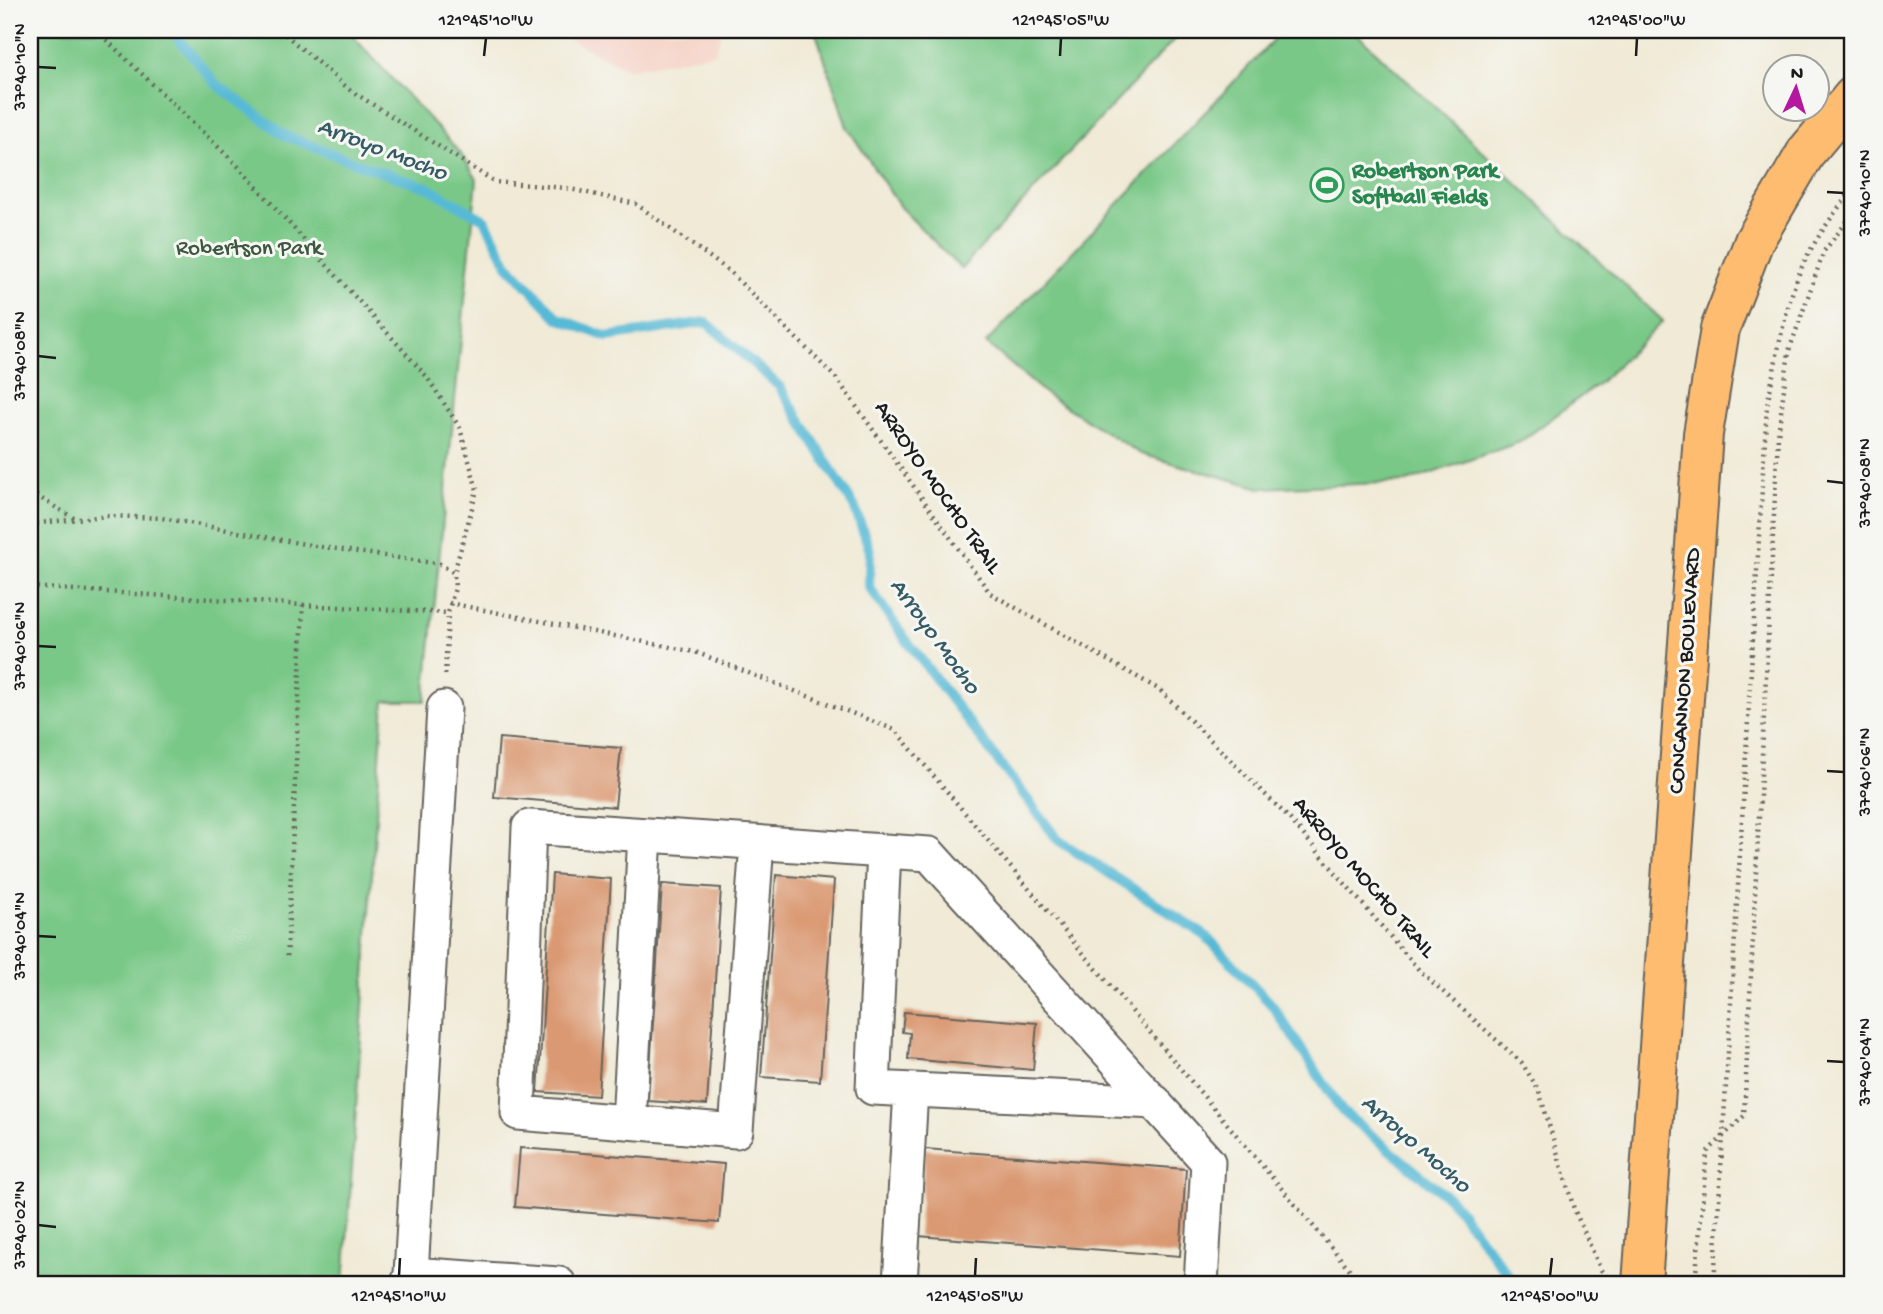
<svg xmlns="http://www.w3.org/2000/svg" width="1883" height="1314" viewBox="0 0 1883 1314" font-family="'Gochi Hand',sans-serif">
<style>
.built{fill:#f6d1c5}
.green{fill:#79c887;stroke:#4a7252;stroke-width:2}
.lines{fill:none;stroke-linecap:round;stroke-linejoin:round}
.stream{stroke:#57b9d5;stroke-width:10}
.building{fill:#da9972}
.minor-casing{stroke:#66645d;stroke-width:37}
.major-casing{stroke:#66645d;stroke-width:42}
.path{stroke:#66645d;stroke-width:4.5;stroke-dasharray:2 5;stroke-linecap:butt}
.minor{stroke:#fff;stroke-width:33}
.major{stroke:#febc70;stroke-width:38}
.ticks{fill:none;stroke:#1c1c1c;stroke-width:2.5}
.labels{text-anchor:middle;dominant-baseline:central;stroke-width:6;stroke-linejoin:round;paint-order:stroke}
.leisure-label{font-size:23px;font-weight:bold;fill:#27864d;stroke:#f6f6f2;text-anchor:start}
.park-label{font-size:23px;fill:#3d5841;stroke:#f6f6f2}
.street-label{font-size:23px;fill:#1c1c1c;stroke:#f6f6f2}
.water-label{font-size:24px;font-style:italic;fill:#345b66;stroke:#f6f6f2}
.neatline{fill:none;stroke:#1c1c1c;stroke-width:2.5}
.ticks-label{font-size:18px;text-anchor:middle;fill:#1c1c1c}
</style>
<rect width="100%" height="100%" fill="#f6f6f2"/>
<filter id="ink" filterUnits="userSpaceOnUse"><feTurbulence type="fractalNoise" baseFrequency=".0143" numOctaves="2"/><feDisplacementMap in="SourceGraphic" scale="14" xChannelSelector="R" yChannelSelector="G"/><feConvolveMatrix kernelMatrix="1 2 1 2 8 2 1 2 1" color-interpolation-filters="sRGB"/></filter>
<filter id="wash" filterUnits="userSpaceOnUse"><feTurbulence type="fractalNoise" baseFrequency=".00686" numOctaves="4" result="noise"/><feDisplacementMap in="SourceGraphic" scale="28" xChannelSelector="R" yChannelSelector="G"/><feGaussianBlur stdDeviation="1.57" result="paint"/><feColorMatrix in="noise" values="0 0 0 0 0 0 0 0 0 0 0 0 0 0 0 0 0 1.4 0 .05"/><feComposite in="paint" operator="in"/></filter>
<g filter="url(#wash)">
<rect width="100%" height="100%" fill="#f0ead6"/>
<path class="built" d="M551,30H722L715,53L628,70Z"/>
<path class="green" d="M30,30H347L459,151L477,179L425,701H384L344,1284H30Z
M815,30H1183L961,269L900,207L847,127Z
M1283,30H1353L1663,321L1599,383L1520,442L1407,482L1260,488L1141,454L1047,395L986,343Z"/>
<g class="lines">
<path class="stream" d="M171,30L215,83L284,135L364,166L429,188L485,220L508,265L558,318L607,337L706,322L779,386L854,506L870,551L869,587L904,637L1058,840L1206,936L1272,1005L1342,1111L1452,1201L1515,1284"/>
</g>
<g id="blocks">
<path class="building" d="M499,738L621,748L615,807L494,797Z
M552,874L611,879L598,1096L538,1092Z
M776,875L834,880L820,1081L761,1077Z
M662,884L721,888L707,1105L648,1101Z
M904,1012L1037,1023L1033,1070L908,1059L910,1033L902,1032Z
M520,1148L724,1164L719,1223L515,1207Z
M925,1149L1186,1169L1180,1256L918,1236Z"/>
</g>
</g>
<g filter="url(#ink)">
<use href="#blocks" fill-opacity="0" stroke="#66645d" stroke-width="2"/>
<g class="lines">
<defs>
<path id="minor" d="M757,843L736,1131L518,1113L529,827L929,854L1208,1162L1201,1284
M884,851L873,1088L1155,1102
M629,1122L645,835
M411,1274L559,1284
M408,1284L411,1274L444,708
M900,1284L911,1090"/>
<path id="major" d="M1642,1284L1703,434L1720,329L1754,241L1807,151L1853,96"/>
</defs>
<use href="#minor" class="minor-casing"/>
<use href="#major" class="major-casing"/>
<path class="path" d="M96,30L237,165L427,377L460,428L477,490L454,573
M280,30L350,90L495,182L566,188L636,204L729,271L836,378L990,593L1160,690L1289,818L1419,970L1522,1063L1539,1091L1574,1209L1601,1270L1607,1277
M30,492L77,520
M30,524L106,516L162,518L315,546L440,564L454,573L455,588L448,613L445,678
M30,587L303,605L287,961
M449,603L695,652L895,730L1362,1284
M303,605L448,613
M1695,1284L1707,1152L1744,1116L1778,435L1789,351L1824,251L1853,214
M1714,1284L1767,405C1776,363 1782,320 1797,279C1809,246 1832,217 1853,188"/>
<use href="#minor" class="minor"/>
<use href="#major" class="major"/>
</g>
</g>
<path class="ticks" d="M484,56L486,38M1060,56L1061,38M1636,56L1637,38M38,67L56,68M1827,192L1844,193M38,356L56,358M1827,481L1844,483M38,646L56,647M1827,771L1844,772M38,936L56,937M1827,1061L1844,1062M38,1225L56,1227M399,1276L400,1258M975,1276L976,1258M1550,1276L1552,1258"/>
<defs>
<symbol id="stadium-ring" viewBox="-11 -11 22 22"><circle r="9.5" fill="#f6f6f2" stroke="#2e9e5b" stroke-width="1.5"/><path d="M0-5a6.5 5 0 1 0 0 10a6.5 5 0 1 0 0-10ZM-3.5-1.8h7v3.6h-7Z" fill="#2e9e5b"/></symbol>
</defs>
<g fill-rule="evenodd">
<use href="#stadium-ring" x="1308" y="166" width="38" height="38"/>
</g>
<g class="labels">
<g class="leisure-label">
<text x="1352" y="172">Robertson Park<tspan x="1352" dy="26">Softball Fields</tspan></text>
</g>
<g class="park-label">
<text x="249" y="249">Robertson Park</text>
</g>
<g class="street-label">
<text transform="translate(937 488) rotate(55)">ARROYO MOCHO TRAIL</text>
<text transform="translate(1686 671) rotate(-86)">CONCANNON BOULEVARD</text>
<text transform="translate(1363 878) rotate(49)">ARROYO MOCHO TRAIL</text>
</g>
<g class="water-label">
<text transform="translate(382 151) rotate(21)">Arroyo Mocho</text>
<text transform="translate(934 637) rotate(54)">Arroyo Mocho</text>
<text transform="translate(1415 1145) rotate(41)">Arroyo Mocho</text>
</g>
</g>
<rect width="1883" height="1314" fill="none" stroke="#f6f6f2" stroke-width="77"/>
<g transform="translate(1796 88) rotate(4)"><circle r="33" fill="#f6f6f2" stroke="#9f9f9c" stroke-width="2"/>
<path d="M0-5L12 26L0 18L-12 26Z" fill="#b5179e"/>
<text y="-10" font-size="19" font-weight="bold" text-anchor="middle" fill="#1c1c1c">N</text>
</g>
<rect x="38" y="38" width="1806" height="1238" class="neatline"/>
<g class="ticks-label">
<text x="486" y="25">121°45'10"W</text>
<text x="1061" y="25">121°45'05"W</text>
<text x="1637" y="25">121°45'00"W</text>
<text transform="translate(19 67) rotate(-90)" y="6">37°40'10"N</text>
<text transform="translate(1864 193) rotate(-90)" y="6">37°40'10"N</text>
<text transform="translate(19 356) rotate(-90)" y="6">37°40'08"N</text>
<text transform="translate(1864 483) rotate(-90)" y="6">37°40'08"N</text>
<text transform="translate(19 646) rotate(-90)" y="6">37°40'06"N</text>
<text transform="translate(1864 772) rotate(-90)" y="6">37°40'06"N</text>
<text transform="translate(19 936) rotate(-90)" y="6">37°40'04"N</text>
<text transform="translate(1864 1062) rotate(-90)" y="6">37°40'04"N</text>
<text transform="translate(19 1225) rotate(-90)" y="6">37°40'02"N</text>
<text x="399" y="1301">121°45'10"W</text>
<text x="975" y="1301">121°45'05"W</text>
<text x="1550" y="1301">121°45'00"W</text>
</g>
</svg>
